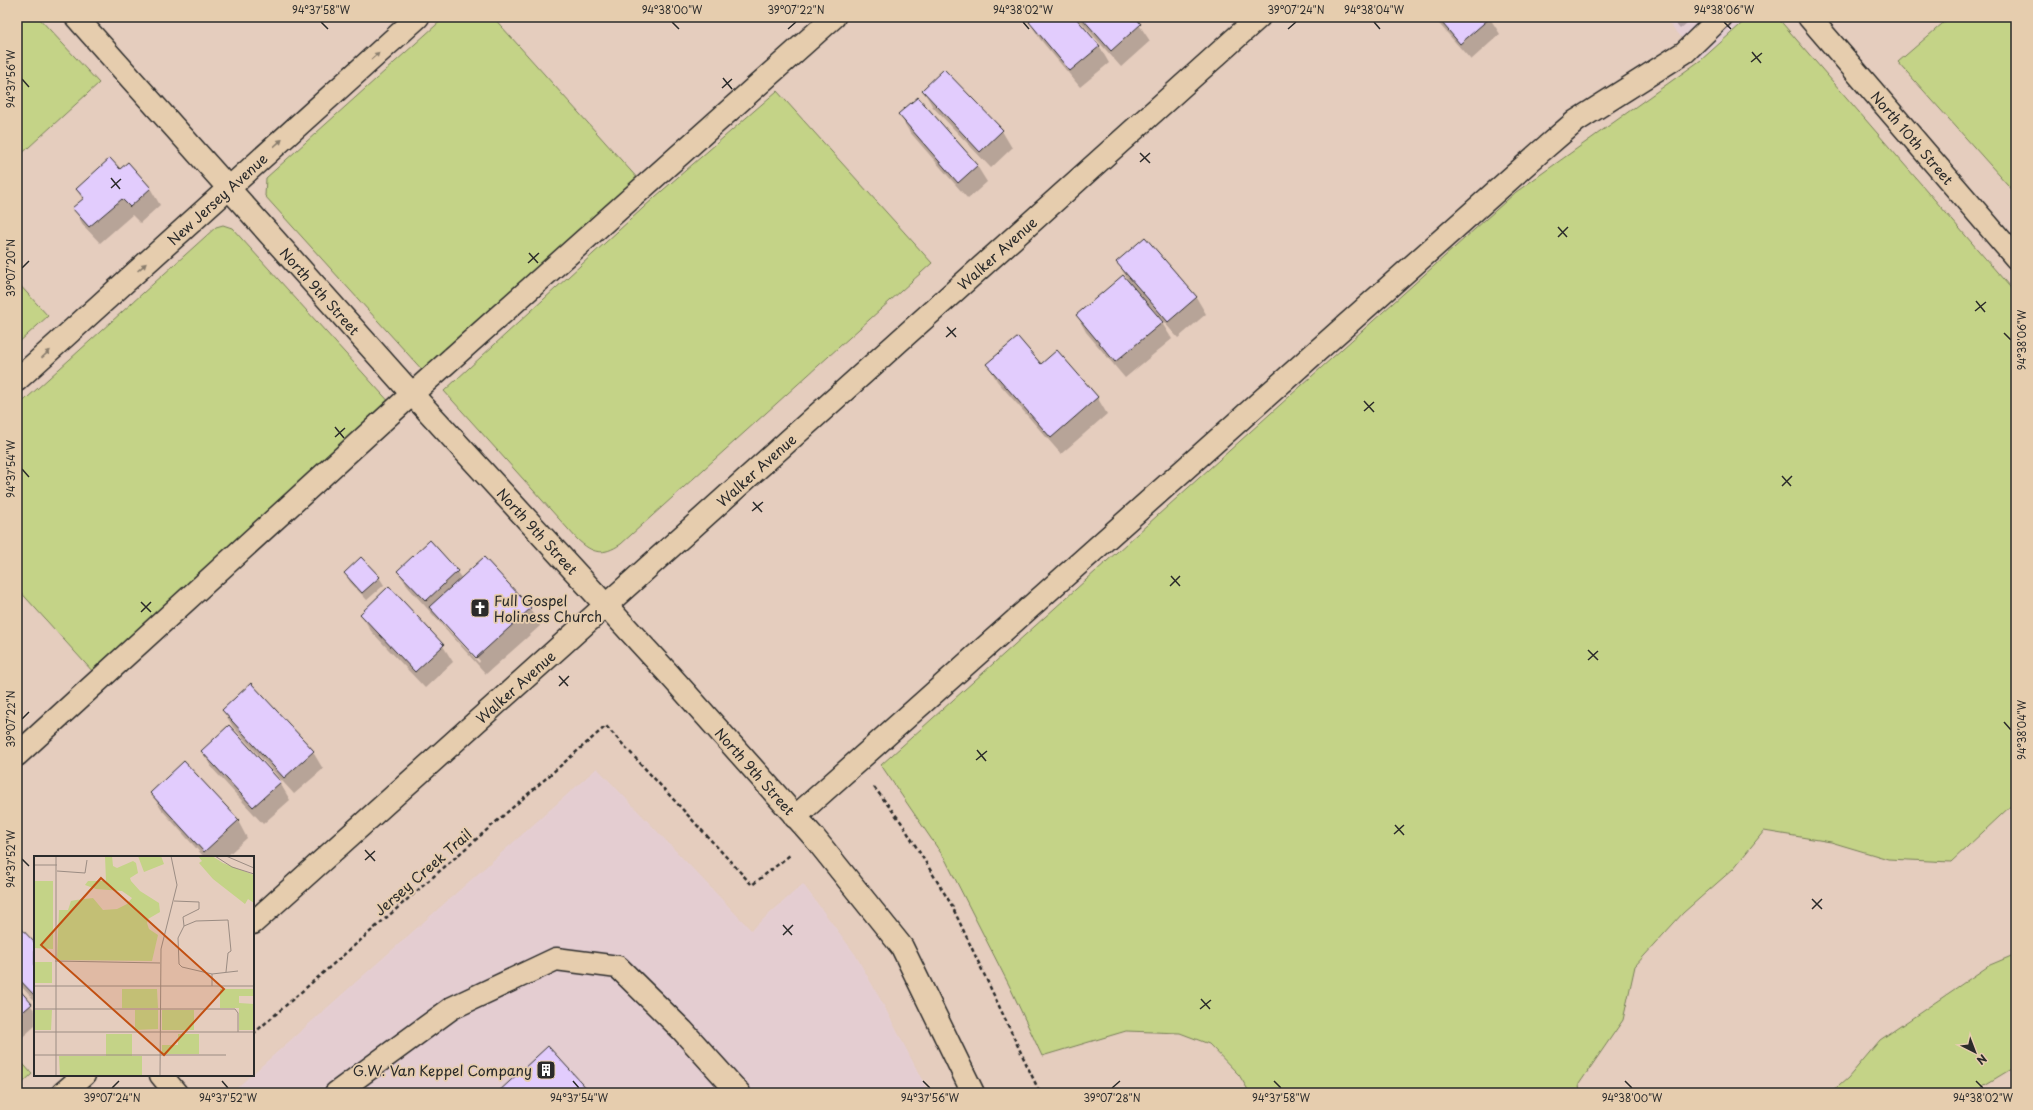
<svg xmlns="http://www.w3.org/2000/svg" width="2033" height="1110" viewBox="0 0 2033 1110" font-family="'Playpen Sans',sans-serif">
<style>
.built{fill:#e4cdd1}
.green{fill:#c4d387;stroke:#787f59}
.shadow{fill:#0003;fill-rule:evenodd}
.building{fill:#e2ccfd;stroke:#2b2b2b}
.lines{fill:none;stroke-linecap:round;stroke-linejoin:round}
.minor-casing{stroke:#2b2b2b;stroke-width:25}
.path{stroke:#2b2b2b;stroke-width:2.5;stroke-dasharray:4 3;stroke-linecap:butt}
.minor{stroke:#e6cdae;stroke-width:22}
.oneway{fill:#887c6c}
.ticks{fill:none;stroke:#2b2b2b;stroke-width:1.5}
.labels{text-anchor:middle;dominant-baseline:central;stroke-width:3.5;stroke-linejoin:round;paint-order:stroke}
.street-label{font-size:14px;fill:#2b2b2b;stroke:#e6cdae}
.poi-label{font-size:14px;fill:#2b2b2b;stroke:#e6cdae;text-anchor:start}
.inset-road{fill:none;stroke:#9b8c83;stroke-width:1}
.view{fill:#c25012;fill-opacity:0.15;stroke:#c25012;stroke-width:2}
.inset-edge{fill:none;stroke:#2b2b2b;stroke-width:2}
.neatline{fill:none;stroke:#2b2b2b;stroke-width:1.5}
.ticks-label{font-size:10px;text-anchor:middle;fill:#2b2b2b}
</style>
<rect width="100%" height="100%" fill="#e5cdbe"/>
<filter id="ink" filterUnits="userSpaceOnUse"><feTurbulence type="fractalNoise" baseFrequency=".025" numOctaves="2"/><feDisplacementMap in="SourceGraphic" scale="8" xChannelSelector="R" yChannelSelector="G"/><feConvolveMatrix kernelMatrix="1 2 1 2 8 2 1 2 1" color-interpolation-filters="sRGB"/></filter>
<g filter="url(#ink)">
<path class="built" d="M1664,17H1749L1701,60Z
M597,768L751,930L803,884L855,954L883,1004L929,1093H231Z"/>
<path class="green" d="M17,17H38L99,83L17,158Z
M445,17H493L639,180L425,373L265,196L266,178Z
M1749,17H1777L2016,294V801L1951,862L1888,859L1831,842L1764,831L1733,869L1683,913L1635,966L1623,1020L1579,1084L1580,1093H1250L1239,1075L1209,1044L1180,1033L1126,1031L1042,1056L1009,985L945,859L881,765L1516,192L1701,60Z
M1950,17H2016V194L1898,62Z
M777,91L932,263L621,544C603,556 593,554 577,539L444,391L655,197Z
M223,225L232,228L392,405L94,673L17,588V407L216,227Z
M17,282L48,316L17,344Z
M2016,954V1066L1983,1086L1980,1093H1831L1848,1078L1880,1040L1990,965Z
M17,1057L32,1074L17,1088Z"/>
<path class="shadow" d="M1036,17H1074L1099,46L1109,63L1080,87L1040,39L1030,22Z
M1077,17H1134L1150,41L1121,67Z
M1433,17H1489L1500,34L1471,60Z
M1670,17H1694L1680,29Z
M944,70L1002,131L1012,148L991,168L933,107L923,90Z
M918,98L977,166L987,182L968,199L909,131L899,114Z
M120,170L150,188L160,205L140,223L132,215L100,243L83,225L74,208L83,200L77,190Z
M1118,262L1196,297L1206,314L1178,338L1149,305L1148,306L1162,323L1172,339L1125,378L1086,332L1077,315L1129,282Z
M988,365L1097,397L1107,414L1061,454L997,381Z
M484,559L530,609L540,626L486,674L408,587L398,571L457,572L462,579ZM443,620L480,661L479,663L441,622Z
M345,573L379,577L384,585L367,600L350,582Z
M389,588L443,646L453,662L425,688L371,631L361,614Z
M251,684L313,752L323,769L294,794L233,727L223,710Z
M229,727L280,783L290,800L263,824L212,768L202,751Z
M151,793L238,821L247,838L226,857H204L161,809Z
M17,925L35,945V1001L17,982Z
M17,989L35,1011V1026L17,1042Z"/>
<path class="building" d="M1035,17H1075L1100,46L1070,71L1029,22Z
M1081,17H1135L1141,24L1111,51Z
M1437,17H1491L1460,44Z
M944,69L1003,130L980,152L922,90Z
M918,97L978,165L958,183L898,114Z
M110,158L120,169L128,162L151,188L130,207L122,199L89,227L72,208L84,198L76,189Z
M1145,237L1197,297L1168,322L1116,262Z
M1123,275L1163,322L1115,362L1076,315Z
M1018,337L1041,364L1057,350L1098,397L1051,438L986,364Z
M430,540L458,571L426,601L397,571Z
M361,557L380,577L362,593L344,573Z
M484,557L531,608L476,658L429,607Z
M389,586L444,645L415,672L360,614Z
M251,683L314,751L284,778L222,710Z
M229,725L281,782L253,807L201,751Z
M184,761L239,820L204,852L150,793Z
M17,924L35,943V996L17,977Z
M17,987L32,1004L17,1017Z
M548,1046L591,1093H497Z"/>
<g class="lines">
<defs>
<g id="minor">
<path id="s1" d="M76,17L412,394L667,672L813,836L902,947L973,1093"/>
<path id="s2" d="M1809,17L2016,258"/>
<path id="s3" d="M17,380L418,17"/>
<path d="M17,755L412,394L834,17"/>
<path d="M795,817L1539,153L1576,121L1685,52L1721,17"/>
<path id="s4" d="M253,923L1259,17"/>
<path d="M161,1075L176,1093"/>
<path d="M63,1093L84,1075"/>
<path d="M336,1093L452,1008L556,959L618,967L682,1030L739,1093"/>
</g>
</defs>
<use href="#minor" class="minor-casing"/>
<path class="path" d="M874,787L901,822L951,904L1040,1093
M253,1034L606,726L752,885L790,855"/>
<use href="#minor" class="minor"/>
</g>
<defs><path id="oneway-solid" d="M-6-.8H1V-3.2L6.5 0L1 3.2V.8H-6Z"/></defs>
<g class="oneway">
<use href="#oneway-solid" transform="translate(375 56) rotate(-42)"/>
<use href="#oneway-solid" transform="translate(278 143) rotate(-42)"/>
<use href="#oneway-solid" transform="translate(142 267) rotate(-42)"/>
<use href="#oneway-solid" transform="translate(46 354) rotate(-42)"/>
</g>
</g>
<path class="ticks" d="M321,22L328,29M672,22L679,29M1023,22L1029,29M1374,22L1380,29M1724,22L1731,29M788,29L796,22M1288,29L1296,22M1752,52L1761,63M1751,62L1762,53M723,78L732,89M22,79L29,87M722,88L732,79M1140,153L1150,163M1140,162L1150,153M111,178L120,189M111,188L121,179M1558,227L1567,237M1558,237L1568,227M529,253L538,263M528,263L539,253M22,268L29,261M1976,301L1985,312M1975,311L1986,302M947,327L956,337M2004,333L2011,340M946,337L956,328M1364,401L1374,412M1364,411L1374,402M335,427L344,438M335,437L345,428M22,469L29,477M1782,476L1791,486M1782,486L1792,476M753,502L762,512M752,511L763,502M1171,576L1180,586M1170,586L1180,576M141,602L151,612M141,612L151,602M1588,650L1598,660M1588,660L1598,651M559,676L568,686M559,686L569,676M22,719L29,712M2004,722L2011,730M977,750L986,761M976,760L987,751M1395,825L1404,835M1394,834L1404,825M365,850L375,861M22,859L29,866M365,860L375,851M1812,899L1822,909M1812,909L1822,899M783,925L792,935M783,935L793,925M1201,999L1210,1009M1200,1009L1211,1000M222,1081L228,1088M573,1081L579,1088M923,1081L930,1088M1274,1081L1281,1088M1625,1081L1632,1088M1976,1081L1983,1088M112,1088L119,1081M1112,1088L1120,1081"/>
<defs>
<symbol id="church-square" viewBox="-11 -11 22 22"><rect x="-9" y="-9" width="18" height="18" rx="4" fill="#2b2b2b" stroke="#e6cdae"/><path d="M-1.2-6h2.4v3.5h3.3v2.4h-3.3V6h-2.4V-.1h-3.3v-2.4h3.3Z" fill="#fff"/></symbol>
<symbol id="building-square" viewBox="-11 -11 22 22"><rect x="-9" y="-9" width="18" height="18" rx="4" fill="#2b2b2b" stroke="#e6cdae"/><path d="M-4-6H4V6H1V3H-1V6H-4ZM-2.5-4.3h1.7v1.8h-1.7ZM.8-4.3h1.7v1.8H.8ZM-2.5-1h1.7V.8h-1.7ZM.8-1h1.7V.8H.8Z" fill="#fff"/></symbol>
</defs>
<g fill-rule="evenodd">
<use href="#church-square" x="469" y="597" width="22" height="22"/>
<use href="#building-square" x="535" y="1059" width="22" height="22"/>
</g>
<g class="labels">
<g class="street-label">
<text stroke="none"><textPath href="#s2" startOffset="159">North 10th Street</textPath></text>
<text stroke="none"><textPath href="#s3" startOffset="270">New Jersey Avenue</textPath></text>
<text stroke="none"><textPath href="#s4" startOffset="1001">Walker Avenue</textPath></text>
<text stroke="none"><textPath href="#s1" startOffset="367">North 9th Street</textPath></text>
<text stroke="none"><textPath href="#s4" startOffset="677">Walker Avenue</textPath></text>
<text stroke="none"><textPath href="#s1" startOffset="691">North 9th Street</textPath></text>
<text stroke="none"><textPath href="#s4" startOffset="353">Walker Avenue</textPath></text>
<text stroke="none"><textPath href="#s1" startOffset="1015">North 9th Street</textPath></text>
<text transform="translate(423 872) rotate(-41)">Jersey Creek Trail</text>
</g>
<g class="poi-label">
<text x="494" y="600">Full Gospel<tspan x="494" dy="16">Holiness Church</tspan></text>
<text x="532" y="1070" text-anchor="end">G.W. Van Keppel Company</text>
</g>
</g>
<g transform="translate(34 856)">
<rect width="220" height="220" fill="#e5cdbe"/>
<path d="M71,0H78L79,10L83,12L99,5L102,7L104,17L96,22L97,25L106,35L125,47L126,56L114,63L113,67L115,73L124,79L118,105L23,104L25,54H34L37,45L42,44L59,42L69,54L83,53L93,48L98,42L88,35L62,33L51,29L54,25H72ZM104,0H127L130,8L110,16ZM164,0H178L189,7L220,19V47L214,43L211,48L179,23L165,7L168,5ZM0,25H19V93L0,92ZM0,106H18V127H0ZM88,133H123L124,152H88ZM186,133H220V140H205V147L220,148V174H205V152H186ZM0,154H18L17,174H0ZM101,154H124V173L101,174ZM128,154H160V174H128ZM72,178H98V200H108V220H26L25,200H72ZM144,178H165V198H128V189H144Z" fill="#c4d387"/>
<path class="inset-road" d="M181,0L198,11L220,18M192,0L220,12M0,9H23M23,15L51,17L53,4M140,45L165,46V53L149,61L150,70M21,105L126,107M178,118L204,115M0,130H220M178,130V118L148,111L145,108L144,82L150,70L162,65L194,64L197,95L194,97L192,116M0,153H201L204,157V176M0,176H220M0,199H192M22,220V0M126,220L127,93L143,29L137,0"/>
<path class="view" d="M67,22L190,133L130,199L7,89Z"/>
<rect width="220" height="220" class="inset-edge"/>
</g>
<rect width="2033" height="1110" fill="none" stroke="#e6cdae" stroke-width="44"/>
<g transform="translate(1975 1052) rotate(138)" stroke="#e6cdae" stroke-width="3" paint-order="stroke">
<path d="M0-3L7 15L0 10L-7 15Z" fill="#2b2b2b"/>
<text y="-6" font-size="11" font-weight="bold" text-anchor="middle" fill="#2b2b2b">N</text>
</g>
<rect x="22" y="22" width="1989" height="1066" class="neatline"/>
<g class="ticks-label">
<text x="321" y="14">94°37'58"W</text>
<text x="672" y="14">94°38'00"W</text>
<text x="796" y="14">39°07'22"N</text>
<text x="1023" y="14">94°38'02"W</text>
<text x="1296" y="14">39°07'24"N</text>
<text x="1374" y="14">94°38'04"W</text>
<text x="1724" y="14">94°38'06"W</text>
<text transform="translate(11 79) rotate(-90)" y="4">94°37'56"W</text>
<text transform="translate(11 268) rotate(-90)" y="4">39°07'20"N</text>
<text transform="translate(2022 340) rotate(-90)" y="4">94°38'06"W</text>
<text transform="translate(11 469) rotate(-90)" y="4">94°37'54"W</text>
<text transform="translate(11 719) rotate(-90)" y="4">39°07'22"N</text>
<text transform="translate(2022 730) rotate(-90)" y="4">94°38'04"W</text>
<text transform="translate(11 859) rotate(-90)" y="4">94°37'52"W</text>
<text x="112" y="1102">39°07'24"N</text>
<text x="228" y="1102">94°37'52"W</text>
<text x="579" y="1102">94°37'54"W</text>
<text x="930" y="1102">94°37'56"W</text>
<text x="1112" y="1102">39°07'28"N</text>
<text x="1281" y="1102">94°37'58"W</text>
<text x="1632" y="1102">94°38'00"W</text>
<text x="1983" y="1102">94°38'02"W</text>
</g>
</svg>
